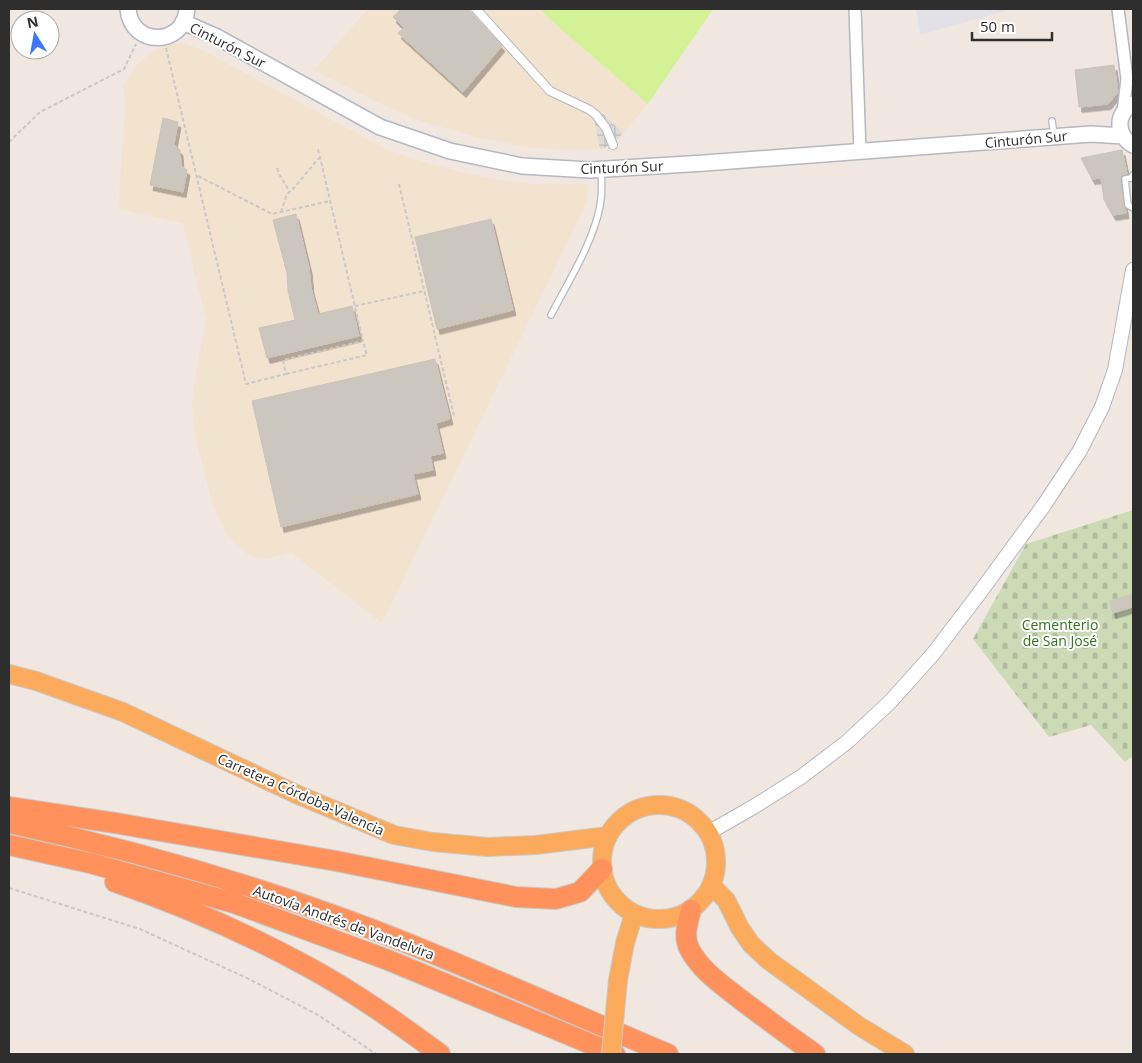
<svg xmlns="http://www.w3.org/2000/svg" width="1142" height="1063" viewBox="0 0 1142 1063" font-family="'Open Sans',sans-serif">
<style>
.industrial{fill:#e2e1e8}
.education{fill:#f2e3cf}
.cemetery{fill:url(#cemetery-stones)}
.pitch{fill:#d3f195}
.plaza{fill:url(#plaza-grid)}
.building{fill:#cbc6be;stroke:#ccc3b9;filter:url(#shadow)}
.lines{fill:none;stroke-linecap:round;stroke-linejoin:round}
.service-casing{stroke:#b4b8c2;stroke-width:8}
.pedestrian-casing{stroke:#b4b8c2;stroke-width:10}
.minor-casing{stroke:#b4b8c2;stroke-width:14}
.tertiary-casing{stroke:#b4b8c2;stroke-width:16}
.secondary-casing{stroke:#b4b8c2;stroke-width:18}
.trunk-casing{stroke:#c9c9c9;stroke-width:20}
.motorway-casing{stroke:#c9c9c9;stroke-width:22}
.path{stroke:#c9c9c9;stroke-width:2;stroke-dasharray:4 2.5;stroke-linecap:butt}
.service{stroke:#fff;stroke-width:5.5}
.pedestrian{stroke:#fff;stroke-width:8}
.minor{stroke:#fff;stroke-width:11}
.tertiary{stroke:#fff;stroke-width:14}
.secondary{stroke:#fff;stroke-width:15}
.trunk{stroke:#fcab5c;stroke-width:18}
.motorway{stroke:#ff925c;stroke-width:20}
.trunk-bridge-casing{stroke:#c9c9c9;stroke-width:20;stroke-linecap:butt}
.trunk-bridge{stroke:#fcab5c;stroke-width:18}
.labels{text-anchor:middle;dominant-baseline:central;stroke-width:4;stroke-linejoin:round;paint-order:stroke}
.street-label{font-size:14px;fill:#2e2e2e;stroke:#fff}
.park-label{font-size:14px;fill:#337316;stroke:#fff}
</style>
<defs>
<pattern id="cemetery-stones" width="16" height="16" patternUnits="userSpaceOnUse" patternTransform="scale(1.25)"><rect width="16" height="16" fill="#ccdbb6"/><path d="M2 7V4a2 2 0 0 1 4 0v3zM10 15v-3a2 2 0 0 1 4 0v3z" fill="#b0bc9d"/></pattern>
<pattern id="plaza-grid" width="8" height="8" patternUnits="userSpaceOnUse" patternTransform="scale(1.25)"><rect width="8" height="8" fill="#dfdbd7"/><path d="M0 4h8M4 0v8" fill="none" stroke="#c0bcb9"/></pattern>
<filter id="shadow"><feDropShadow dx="3" dy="5.5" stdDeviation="0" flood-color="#0004"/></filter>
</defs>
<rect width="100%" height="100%" fill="#f0e7e0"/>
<path class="industrial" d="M916,9H1012L920,35Z"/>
<path class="education" d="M368,9H540L562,30L648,104L613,145L600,149L568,150L533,148L479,138L414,119L371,99L314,70Z
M177,44H185L202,50L386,149L424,162L461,172L499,180L532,184H588L586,204L382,623L292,553L265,559L259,558L246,553L235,543L227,534L213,506L195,437L192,407L193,390L206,320L183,223L118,209L126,101L123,85L136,66L150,53L167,45Z"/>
<path class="cemetery" d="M1133,510V756L1125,762L1091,725L1049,737L973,639L1026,544Z"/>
<path class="pitch" d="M540,9H713L648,104L562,30Z"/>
<path class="plaza" d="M593,108L602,113L623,133L613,145L600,149L595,123L588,112Z"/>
<path class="building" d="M401,9H468L502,46L463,92L398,33L404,28L393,17Z
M1114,65L1118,92L1108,104L1079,107L1075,70Z
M163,118L178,122L174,144L180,150L181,166L187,170L183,192L150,185Z
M1122,150L1127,174L1121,175L1120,180L1126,213L1113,215L1104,200L1101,178L1092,179L1081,158Z
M296,214L309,268L311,288L318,314L352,306L359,336L267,358L259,328L295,320L288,291L287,273L273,220Z
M491,219L513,310L437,329L415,237Z
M435,359L450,419L436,423L443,453L430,456L433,470L413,474L418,494L281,527L252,401Z
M1133,594V607L1113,613L1110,601Z"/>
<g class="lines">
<defs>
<path id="service" d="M1052,121L1054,135
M1133,175L1131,178L1125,179L1128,205L1133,208
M551,315C568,282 593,243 600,206C602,195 602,183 601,171"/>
<path id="pedestrian" d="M476,9L550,91L590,110L596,115L606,128L613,145"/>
<path id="minor" d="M855,9L860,152
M1118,9L1127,79L1123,112"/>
<path id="tertiary" d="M708,833L755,806L801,777L847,742L890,702L933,654L978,595L1044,505L1079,452L1102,407L1115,370L1133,270"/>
<path id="secondary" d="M128,9C131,47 184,47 187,9
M183,22L215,36L380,127L450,151L522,166L590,170L705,163L1091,134L1123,136
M1133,104C1115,113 1116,136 1133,145"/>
<path id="trunk" d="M9,674L36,681L123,712L296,794L394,835L433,842L488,847L536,845L608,836
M602 862a57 57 0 1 1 114 0a57 57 0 1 1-114 0Z
M711,885L726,900L740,928L751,944L768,960L859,1026L905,1054
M618,980L625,943L634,914"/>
<path id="motorway" d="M9,807L115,823L336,861L516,897L556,899L580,892L602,869
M9,823C134,850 259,886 379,932C477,970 572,1014 668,1054
M9,845L90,863L234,903L388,960L615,1054
M115,882C182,905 248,934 310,968C356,993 399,1024 440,1054
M691,910C688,922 683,935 689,948C699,969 722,985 740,999C765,1018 790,1037 815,1054"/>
</defs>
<use href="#service" class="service-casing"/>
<use href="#pedestrian" class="pedestrian-casing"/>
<use href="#minor" class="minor-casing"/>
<use href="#tertiary" class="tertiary-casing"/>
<use href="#secondary" class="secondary-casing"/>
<use href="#trunk" class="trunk-casing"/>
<use href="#motorway" class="motorway-casing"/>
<path class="path" d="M166,48L246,384L286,374L283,360L363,341L318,149
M9,142L40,112L124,69L136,44
M277,168L279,174L290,192
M198,176L272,214L330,201
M399,184L454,416
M281,212L287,194L293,189L319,158
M355,306L424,291
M286,374L367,355L363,341
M9,888L140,929L249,979L318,1015L376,1054"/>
<use href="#service" class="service"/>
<use href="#pedestrian" class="pedestrian"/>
<use href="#minor" class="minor"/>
<use href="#tertiary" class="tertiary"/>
<use href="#secondary" class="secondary"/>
<use href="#trunk" class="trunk"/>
<use href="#motorway" class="motorway"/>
<defs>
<path id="trunk-bridge" d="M611,1054L618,980"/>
</defs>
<use href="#trunk-bridge" class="trunk-bridge-casing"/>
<use href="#trunk-bridge" class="trunk-bridge"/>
</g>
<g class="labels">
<g class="street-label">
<text transform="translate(228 45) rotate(27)">Cinturón Sur</text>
<text transform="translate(1026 139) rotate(-5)">Cinturón Sur</text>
<text transform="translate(622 167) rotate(-2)">Cinturón Sur</text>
<text transform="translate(301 794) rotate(24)">Carretera Córdoba-Valencia</text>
<text transform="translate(344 922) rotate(20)">Autovía Andrés de Vandelvira</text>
</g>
<g class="park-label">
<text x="1060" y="624">Cementerio<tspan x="1060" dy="16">de San José</tspan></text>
</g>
</g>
<rect width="1142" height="1063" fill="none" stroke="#2e2e2e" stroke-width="20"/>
<g transform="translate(35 35) rotate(349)"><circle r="24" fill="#ffffff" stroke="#ababab"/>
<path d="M0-4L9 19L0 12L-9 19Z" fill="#3e76ff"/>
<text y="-8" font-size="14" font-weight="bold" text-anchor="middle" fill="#2e2e2e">N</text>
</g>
<path d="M972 32v8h80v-8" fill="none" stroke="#2e2e2e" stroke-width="2.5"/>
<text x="980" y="32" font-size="15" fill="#2e2e2e" stroke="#ffffff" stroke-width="4" paint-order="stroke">50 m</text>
</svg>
